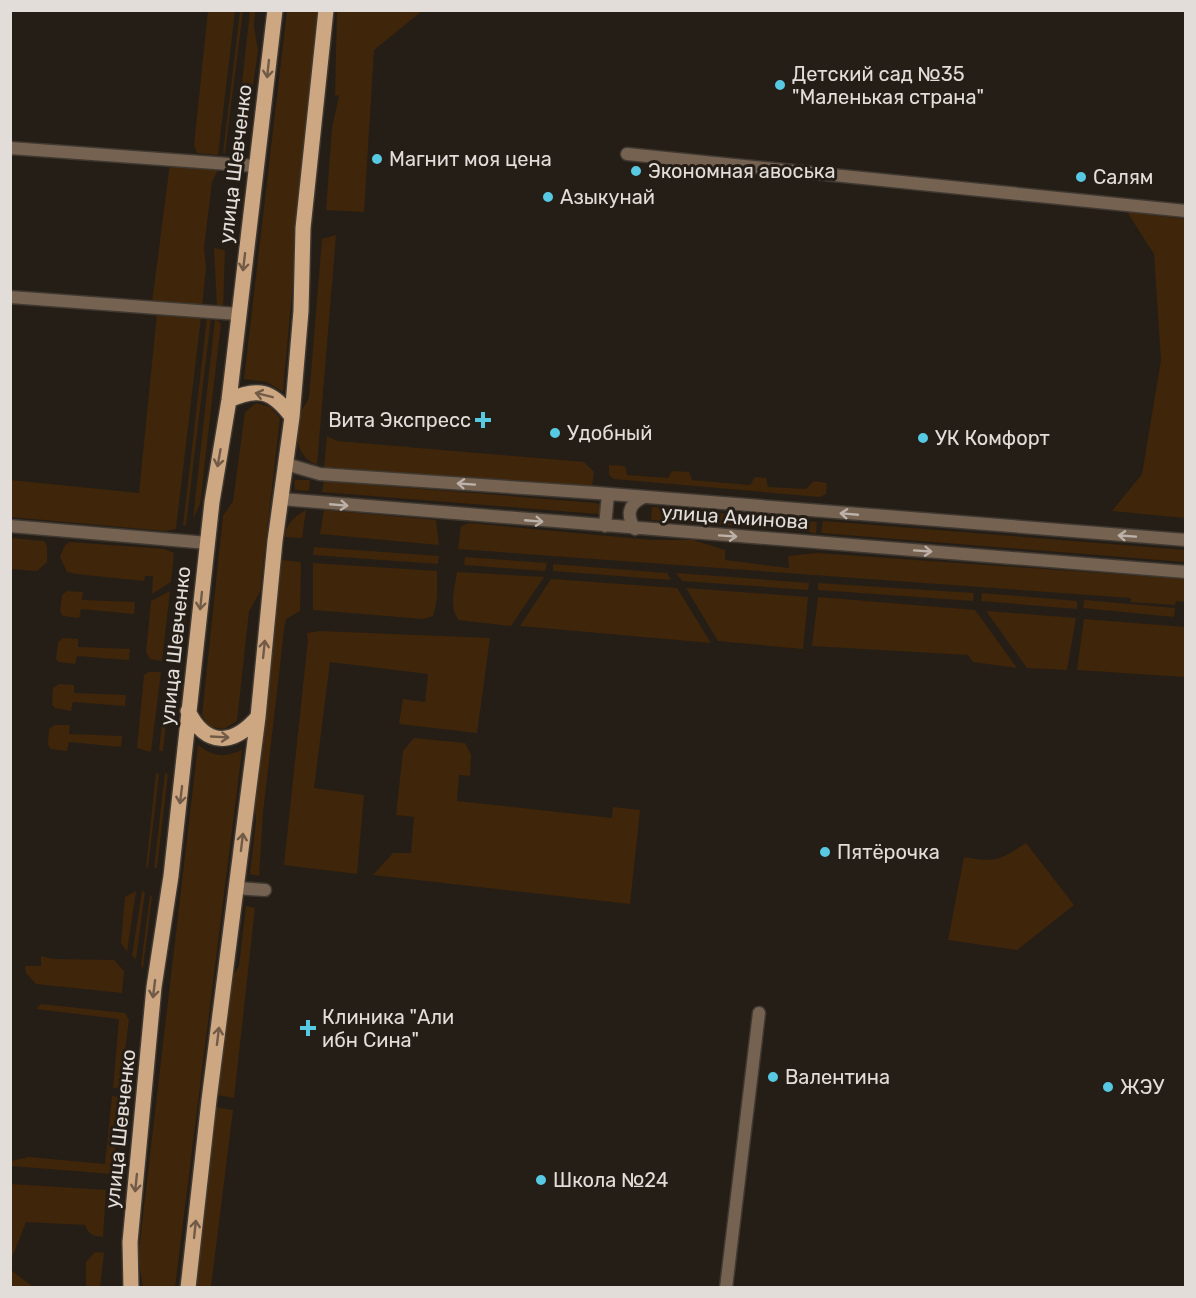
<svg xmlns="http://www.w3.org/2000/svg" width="1196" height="1298" viewBox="0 0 1196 1298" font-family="Rubik,sans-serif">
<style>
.green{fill:#3f2509}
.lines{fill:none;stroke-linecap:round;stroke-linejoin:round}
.minor-casing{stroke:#3f3932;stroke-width:15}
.tertiary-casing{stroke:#3f3932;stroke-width:15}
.primary-casing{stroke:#3f3932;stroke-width:18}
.minor{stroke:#756251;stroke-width:12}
.tertiary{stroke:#756251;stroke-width:12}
.primary{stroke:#cda682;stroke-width:15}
.oneway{stroke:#715b47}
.oneway2{stroke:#bcb2a9}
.poi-dot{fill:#57c9e2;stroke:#251e17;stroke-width:2}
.labels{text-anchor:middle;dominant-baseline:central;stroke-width:6;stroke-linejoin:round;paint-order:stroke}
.poi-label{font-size:20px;fill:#e2ddd8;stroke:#251e17;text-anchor:start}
.street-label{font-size:20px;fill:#e2ddd8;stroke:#251e17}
</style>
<rect width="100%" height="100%" fill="#251e17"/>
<path class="green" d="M208,11H235L218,155L197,153L194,145Z
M240,11H243L225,153H223Z
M250,11H255L254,27L258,51L246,132L237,128Z
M287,11H317L283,392L267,382L244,379Z
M337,11H422L374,50L364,212L326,210L332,128L339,96L335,95Z
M170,163L220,166L212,182L204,248L206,267L202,308L152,303Z
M1127,212L1185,219V518L1112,511L1142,474L1161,360L1154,254Z
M336,235L317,465C298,459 292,432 299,415C302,409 306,404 309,398L322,239Z
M214,248L225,250L223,308L217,307Z
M157,313L201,317L176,529L165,531L11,517L10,480L139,493Z
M207,317L211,318L186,525L183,526Z
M215,319L221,323L200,504L193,519Z
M256,403L270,407L280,418L260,592L249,611L237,721L224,729L208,726L202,715L223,516L233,501L245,412Z
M327,436L337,441L584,462L594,472L592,487L324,467Z
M609,465L625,466L627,475L668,478L672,471L689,472L692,480L750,485L755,477L766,478L768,487L806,489L814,481L827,483L826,494L820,497L614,479L609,475Z
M296,480H310L309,491L295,490L294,481Z
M324,481L595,503L600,505V511L598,514L322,492Z
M652,507L817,522L816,534L806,531L651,520Z
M306,510L302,538L285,537C286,523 294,517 306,510Z
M324,510L436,520L439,545L320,534Z
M823,521L1185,550V562L821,533Z
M469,523L651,540H693L725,550V560L789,568L788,556L817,553L1185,579V602L1176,601L1175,605L1131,602V598L458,549L461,526Z
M10,538L44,541L47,546V562L37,571L11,569Z
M70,542L164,549L174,553L171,582L152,594L153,576H145L144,581L76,574L67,572L60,557L65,545Z
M314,547L439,556L438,564L313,555Z
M465,557L547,563L545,571L464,565Z
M282,560L301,562L300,611L286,619L284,630L263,813L259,876L250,874L256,821L254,798Z
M313,563L437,571V599L433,616L423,619L313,610Z
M553,564L667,573L671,580L553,571Z
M457,572L544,577L511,626L459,620C448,608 455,587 457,572Z
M676,573L809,583L808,590L682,581Z
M551,579L677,588L711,643L520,626Z
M188,582L190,583L181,656L179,658Z
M818,583L974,593L973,601L818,590Z
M177,587L180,588L171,660H167Z
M686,588L808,597L803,649L718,641Z
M67,591L83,592L82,600L135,602L134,614L81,609L79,618L63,616L60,612L62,595Z
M170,591L162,661L150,659L146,652L151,601Z
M982,593L1077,601V609L981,601Z
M818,597L975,610L1017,668L973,662L968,655L812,646Z
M1084,600L1175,608L1174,617L1083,608Z
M986,611L1076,618L1067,670L1027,668Z
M1084,619L1185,627V677L1077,670Z
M320,631L490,638L477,733L399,724L403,699L425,702L428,674L330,662L314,788L364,795L357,874L284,865L308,639L307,633Z
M63,638L78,639V647L130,649L129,660L77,656L75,664L59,662L56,659L58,642Z
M149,672H161L151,752L137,748L144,675Z
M167,675H171L163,751H159Z
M59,684L74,685V693L126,695L125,706L73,702L71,711L55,708L52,705L53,688Z
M55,725H70L69,734L122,736L121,747L69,742L67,751L51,749L48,745L49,729Z
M414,738L465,743L471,755L470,776L459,775L457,801L612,818L613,807L640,810L630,904L373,875L393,853H411L414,817L396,815L403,751Z
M198,745C214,757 224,758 242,750L175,1287H143L138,1258Z
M156,773L159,774L148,868L146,867Z
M165,773L168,774L157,868H154Z
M1026,843L1074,905L1017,950L948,940L964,857C996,863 1000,860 1026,843Z
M136,891L127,952L121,943L125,897Z
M142,891L145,892L136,959L132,956Z
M150,895L152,897L143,969L141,965Z
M246,906L255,908L234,1098L217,1095L229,982L239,966Z
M41,956L53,959L114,960L124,971L122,993L36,984L26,973L25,966H41Z
M41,1004L125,1013L129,1020L120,1088H113L119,1019L36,1009Z
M112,1096L121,1097L112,1174L11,1166V1161L29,1157L105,1164Z
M215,1107L233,1110L211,1287L192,1288Z
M11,1184L106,1190L103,1237C93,1236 89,1235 85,1225L26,1222L11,1260Z
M95,1252L104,1253L100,1287H86V1262Z
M11,1270L33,1287H11Z"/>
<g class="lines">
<defs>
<path id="minor" d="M10,148L256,166
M627,154L1186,211
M10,297L238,314
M10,526L208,543
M236,888L265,890
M726,1288L759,1013"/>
<path id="tertiary" d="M286,464L320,474L597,493L1186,540
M281,499L1186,572
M605,526L608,494
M635,529C626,515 628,504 644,497"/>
<path id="primary" d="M229,400C258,387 272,390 292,417
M188,711C206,747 233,746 258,717
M131,1288L130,1242L154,987L171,876L212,502L229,400L275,10
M188,1288L209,1100L258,717L275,541L292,417L301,311L303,228L326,10"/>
</defs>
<use href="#minor" class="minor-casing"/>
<use href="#tertiary" class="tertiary-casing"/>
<use href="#primary" class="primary-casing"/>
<use href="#minor" class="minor"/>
<use href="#tertiary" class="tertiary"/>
<use href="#primary" class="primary"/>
</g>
<defs><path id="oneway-shaft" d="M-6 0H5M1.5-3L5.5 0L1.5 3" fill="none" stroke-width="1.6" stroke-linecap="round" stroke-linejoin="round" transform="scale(1.5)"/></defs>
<g class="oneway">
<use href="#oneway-shaft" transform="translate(268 69) rotate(96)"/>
<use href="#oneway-shaft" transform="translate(244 262) rotate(97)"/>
<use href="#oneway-shaft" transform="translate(264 395) rotate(-166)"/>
<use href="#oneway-shaft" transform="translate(219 458) rotate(100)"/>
<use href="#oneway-shaft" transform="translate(201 601) rotate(96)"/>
<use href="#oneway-shaft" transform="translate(264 649) rotate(-84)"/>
<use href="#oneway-shaft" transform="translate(220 737) rotate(3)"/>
<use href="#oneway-shaft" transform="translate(181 795) rotate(97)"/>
<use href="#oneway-shaft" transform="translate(242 842) rotate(-83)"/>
<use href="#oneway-shaft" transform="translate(154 989) rotate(97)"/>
<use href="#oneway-shaft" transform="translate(218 1036) rotate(-83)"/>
<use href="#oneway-shaft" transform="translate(136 1183) rotate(96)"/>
<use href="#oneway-shaft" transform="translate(195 1229) rotate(-84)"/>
</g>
<g class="oneway2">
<use href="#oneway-shaft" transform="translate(466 484) rotate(-176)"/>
<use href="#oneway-shaft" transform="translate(339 505) rotate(5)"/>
<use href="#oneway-shaft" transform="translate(849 514) rotate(-175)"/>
<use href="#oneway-shaft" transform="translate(534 521) rotate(5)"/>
<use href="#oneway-shaft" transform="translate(728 536) rotate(4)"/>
<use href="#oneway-shaft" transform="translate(1127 536) rotate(-176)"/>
<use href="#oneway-shaft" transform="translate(923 551) rotate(4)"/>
</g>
<g class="poi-dot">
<circle cx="780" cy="85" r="6"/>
<circle cx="377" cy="159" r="6"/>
<circle cx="636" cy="171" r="6"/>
<circle cx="1081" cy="177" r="6"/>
<circle cx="548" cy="197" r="6"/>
<path d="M480 411h6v6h6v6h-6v6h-6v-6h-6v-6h6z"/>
<circle cx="555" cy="433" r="6"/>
<circle cx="923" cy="438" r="6"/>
<circle cx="825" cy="852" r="6"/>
<path d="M305 1019h6v6h6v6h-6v6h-6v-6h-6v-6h6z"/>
<circle cx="773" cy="1077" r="6"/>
<circle cx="1108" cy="1087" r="6"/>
<circle cx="541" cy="1180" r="6"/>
</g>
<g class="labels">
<g class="poi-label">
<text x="792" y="74">Детский сад №35<tspan x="792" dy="23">"Маленькая страна"</tspan></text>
<text x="389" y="159">Магнит моя цена</text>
<text x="648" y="171">Экономная авоська</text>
<text x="1093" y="177">Салям</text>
<text x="560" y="197">Азыкунай</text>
<text x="471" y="420" text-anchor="end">Вита Экспресс</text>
<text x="567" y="433">Удобный</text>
<text x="935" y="438">УК Комфорт</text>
<text x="837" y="852">Пятёрочка</text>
<text x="322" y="1017">Клиника "Али<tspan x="322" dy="23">ибн Сина"</tspan></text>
<text x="785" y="1077">Валентина</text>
<text x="1120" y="1087">ЖЭУ</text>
<text x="553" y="1180">Школа №24</text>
</g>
<g class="street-label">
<text transform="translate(235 164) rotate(-83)">улица Шевченко</text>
<text transform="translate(735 517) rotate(4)">улица Аминова</text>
<text transform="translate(175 646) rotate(-84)">улица Шевченко</text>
<text transform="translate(120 1129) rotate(-84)">улица Шевченко</text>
</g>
</g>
<rect width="1196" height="1298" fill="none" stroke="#e2ddd8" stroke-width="24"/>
</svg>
